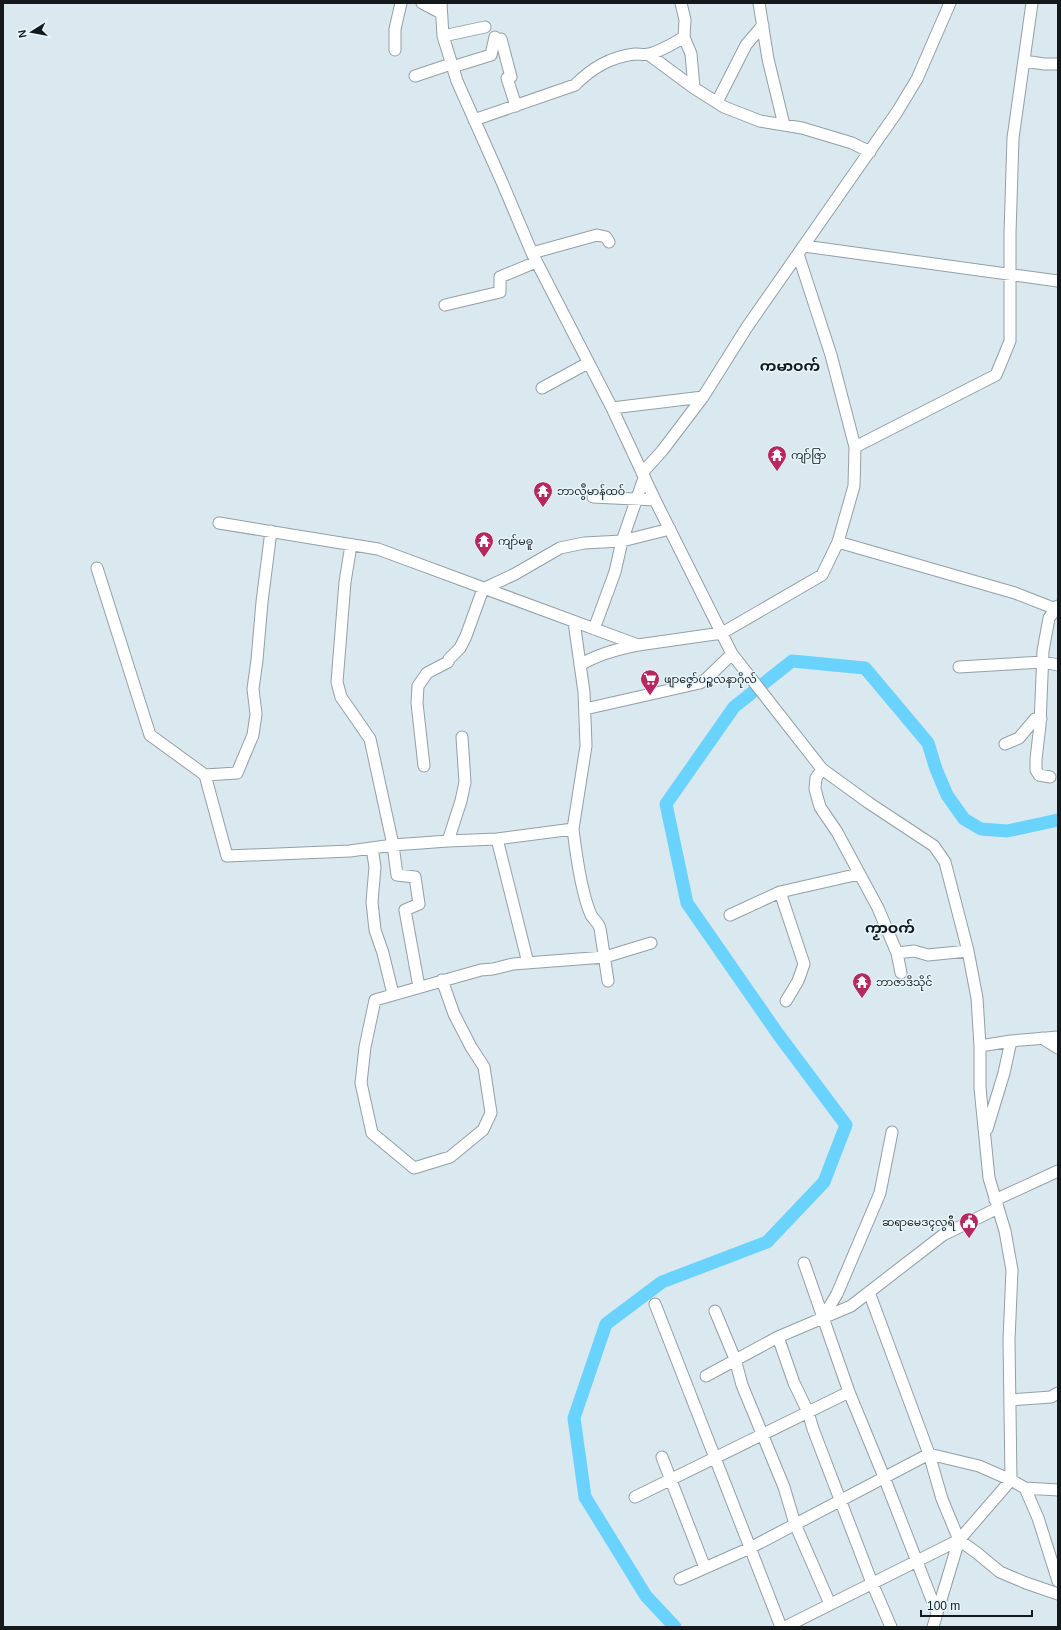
<svg xmlns="http://www.w3.org/2000/svg" width="1061" height="1630" viewBox="0 0 1061 1630" font-family="Helvetica,'Noto Sans Myanmar',sans-serif">
<style>
.lines{fill:none;stroke-linecap:round;stroke-linejoin:round}
.river{stroke:#69d3fe;stroke-width:13}
.minor-casing{stroke:#93a0a6;stroke-width:13}
.minor{stroke:#fff;stroke-width:11}
.labels{text-anchor:middle;dominant-baseline:central;stroke-width:3;stroke-linejoin:round;paint-order:stroke}
.poi-label{font-size:11px;fill:#14191b;stroke:#e7f6fc;text-anchor:start}
.district-label{font-size:15px;font-weight:bold;fill:#14191b;stroke:#e7f6fc}
</style>
<rect width="100%" height="100%" fill="#dae8ef"/>
<g class="lines">
<path class="river" d="M675,1627L646,1596L585,1497L574,1418L606,1324L662,1282L767,1242L824,1182L846,1125L778,1034L687,903L666,804L734,707L792,661L865,668L928,743L936,769L947,795L964,819L981,829L1007,831L1058,820"/>
<defs>
<path id="minor" d="M422,3L441,13
M441,3L443,36L457,81L502,182L532,253L612,408L655,500L732,654L822,769L869,803L934,846L945,862L968,951L977,998L980,1046V1088L989,1178L1005,1231L1012,1270L1009,1340L1011,1480L959,1540L785,1627
M759,3L768,59L784,125
M443,36L485,27
M501,39L511,77L507,78L516,106
M395,50V29L401,3
M648,54L694,88L691,54L684,37
M1024,61L1044,64H1058
M452,67L491,55L495,37
M415,76L451,64
M694,88L724,107L760,121L802,128L852,143L870,152
M717,102L746,45L763,25
M474,120L575,85C592,68 610,57 635,54C640,54 645,55 650,54C662,50 673,44 684,37L685,20L681,3
M804,246L1058,281
M532,253L597,235L606,237L609,242
M445,305L500,292V277L536,262
M542,388L588,363
M612,408L703,397
M855,447L996,375L1010,341V233L1013,138L1032,3
M642,473L662,451L703,397L747,327L897,112L917,79L950,3
M593,497L655,500
M219,523L378,549L638,645L722,633L822,575L838,542L854,486L855,447L831,355L798,254
M271,531L262,602L257,660L253,689L256,714L253,735L237,773L205,775L227,856L350,851L393,845L448,841L497,839
M838,542L1015,593L1056,609
M351,545L345,582L337,682L341,697L370,739L393,845L397,875L415,877L419,904L405,910L419,987
M97,568L150,735L205,775
M594,629L615,572L622,541L644,478
M580,665C598,654 617,649 638,645
M959,667L1043,662L1058,665
M585,709L700,683L706,679L732,654
M1005,744L1019,738L1035,719H1041
M424,766L417,703L418,686L427,673L448,662L449,659L460,648L466,636L483,589L515,574L560,548L584,543L622,541L670,529
M822,769L816,778L815,789L820,807L837,832L878,908L897,953L901,973
M1050,777L1039,775L1036,770V759L1040,725L1043,651L1049,618L1058,606
M573,829C576,854 581,892 591,915C594,920 598,922 600,928L608,981
M448,841L461,801L465,782L462,737
M372,848L375,867L372,902L375,930L383,953L392,990
M780,892L804,964L798,981L786,1001
M730,915L780,892L859,874
M897,953L914,951L928,955L968,951
M528,963L497,839L573,829L586,746L584,692L574,622
M442,980L454,1014L471,1047L484,1067L491,1113L483,1130L450,1157L414,1168L372,1133L361,1083L365,1047L375,1000L481,970L493,969L513,964L605,957L651,943
M1042,1038L1058,1048
M980,1046L1011,1041L1058,1037
M987,1129L1004,1073L1011,1041
M995,1200L1058,1171
M804,1263L849,1392L884,1477L937,1613L933,1627
M869,1292L929,1454L942,1499L959,1540L977,1553L1000,1572L1026,1583L1058,1594
M655,1304L781,1627
M715,1311L735,1359L742,1385L784,1487L795,1524L830,1604
M823,1317L837,1294L880,1193L892,1132
M706,1376L778,1337
M1010,1400L1051,1397L1058,1393
M662,1457L705,1568
M1025,1488L1038,1518L1058,1581
M635,1497L849,1392
M680,1579L750,1548L929,1454L979,1466L1011,1480L1025,1488L1058,1490
M937,1613L959,1540
M891,1627L872,1583L813,1429L808,1412L794,1383L778,1337L851,1306L943,1235L998,1208"/>
</defs>
<use href="#minor" class="minor-casing"/>
<use href="#minor" class="minor"/>
</g>
<defs>
<symbol id="temple-pin" viewBox="-11 -11 22 30"><path d="M0 17L-7.5 6A9.5 9.5 0 1 1 7.5 6Z" fill="#b7295e" stroke="#e7f6fc"/><path d="M0-6L5-2H3V0L6.5 2.5H4V6H1.5V3h-3V6H-4V2.5H-6.5L-3 0V-2H-5Z" fill="#fff"/></symbol>
<symbol id="supermarket-pin" viewBox="-11 -11 22 30"><path d="M0 17L-7.5 6A9.5 9.5 0 1 1 7.5 6Z" fill="#b7295e" stroke="#e7f6fc"/><path d="M-6-5.5h2.5l.6 2H6L4.5 2H-2.5L-4.4-4H-6ZM-1.5 3.2a1.3 1.3 0 1 0 .1 0ZM3 3.2a1.3 1.3 0 1 0 .1 0Z" fill="#fff"/></symbol>
<symbol id="civic-pin" viewBox="-11 -11 22 30"><path d="M0 17L-7.5 6A9.5 9.5 0 1 1 7.5 6Z" fill="#b7295e" stroke="#e7f6fc"/><path d="M-.6-6.5H3V-4.5H.6V-3L4-1V1h2V6H-6V1h2V-1L-.6-3ZM-1.2 2.5V6h2.4V2.5Z" fill="#fff"/></symbol>
</defs>
<g fill-rule="evenodd">
<use href="#temple-pin" x="766" y="444" width="22" height="30"/>
<use href="#temple-pin" x="532" y="480" width="22" height="30"/>
<use href="#temple-pin" x="473" y="530" width="22" height="30"/>
<use href="#supermarket-pin" x="639" y="668" width="22" height="30"/>
<use href="#temple-pin" x="851" y="971" width="22" height="30"/>
<use href="#civic-pin" x="958" y="1211" width="22" height="30"/>
</g>
<g class="labels">
<g class="poi-label">
<text x="791" y="455">ကျာ်ဇြာ</text>
<text x="557" y="491">ဘာလွဳမာန်ထဝ်</text>
<text x="498" y="541">ကျာ်မၜူ</text>
<text x="664" y="679">ဖျာဇၞော်ပဉ္စလနာဂိုလ်</text>
<text x="876" y="982">ဘာဇာဒိသိုင်</text>
<text x="955" y="1222" text-anchor="end">ဆရာမေဒၚလွရီ</text>
</g>
<g class="district-label">
<text x="790" y="365">ကမာဝက်</text>
<text x="890" y="927">ကၟာဝက်</text>
</g>
</g>
<rect width="1061" height="1630" fill="none" stroke="#14191b" stroke-width="8"/>
<g transform="translate(32 32) rotate(259)" stroke="#e7f6fc" stroke-width="3" paint-order="stroke">
<path d="M0-3L7 15L0 10L-7 15Z" fill="#14191b"/>
<text y="-6" font-size="11" font-weight="bold" text-anchor="middle" fill="#14191b">N</text>
</g>
<path d="M921 1610v6h111v-6" fill="none" stroke="#14191b" stroke-width="2"/>
<text x="927" y="1610" font-size="12" fill="#14191b" stroke="#e7f6fc" stroke-width="3" paint-order="stroke">100 m</text>
</svg>
